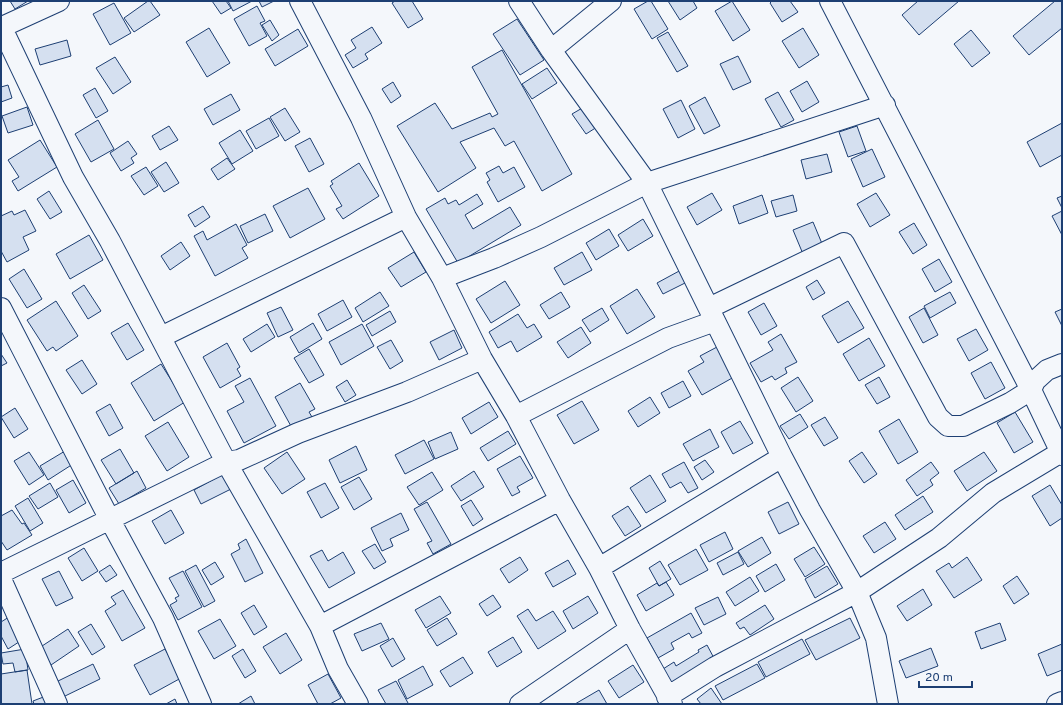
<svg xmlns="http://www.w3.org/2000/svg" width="1063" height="705" viewBox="0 0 1063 705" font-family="Overpass,sans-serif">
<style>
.building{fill:#d5e0f0;stroke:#1d3f73}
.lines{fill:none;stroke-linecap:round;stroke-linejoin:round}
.minor-casing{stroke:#1d3f73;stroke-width:22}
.minor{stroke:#f4f7fb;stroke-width:20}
</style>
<rect width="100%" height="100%" fill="#f4f7fb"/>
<path class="building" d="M10,1H28L15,9Z
M148,1H150L160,15L134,32L124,18Z
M212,1H226L231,8L221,14Z
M228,1H252L233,11Z
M259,1H274L262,7Z
M395,1H412L423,19L408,28L392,3Z
M648,1H651L668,29L652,39L634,9Z
M668,1H693L697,8L680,20Z
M732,1L750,30L733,41L715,11Z
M772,1H790L798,12L782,22L770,3Z
M918,1H959L919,35L902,15Z
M1055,1H1062V28L1029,55L1013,36Z
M114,3L131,33L110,45L93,14Z
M257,6L265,21L260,23L267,36L249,46L234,19Z
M517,19L544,60L520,75L493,34Z
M270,20L279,35L272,41L262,25Z
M372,27L382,43L365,54L368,59L353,68L345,55L356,48L351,40Z
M209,28L230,63L207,77L186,42Z
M803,28L819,55L799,68L782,41Z
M298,29L308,46L275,66L265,49Z
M971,30L990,53L972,67L954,44Z
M668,32L688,66L677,72L657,38Z
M67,40L71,56L40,65L35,49Z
M502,50L572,174L542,191L514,141L505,146L494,128L460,142L476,168L438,192L397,126L435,103L452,129L490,113L492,117L498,114L472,67Z
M738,56L751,82L733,90L720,64Z
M115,57L131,82L113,94L96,68Z
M547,68L557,83L532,99L522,84Z
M807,81L819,102L802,112L790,91Z
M393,82L401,96L391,103L382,89Z
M8,85L12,98L1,102V87Z
M95,88L108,111L96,118L83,95Z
M778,92L794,120L781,127L765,99Z
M231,94L240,110L213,125L204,109Z
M705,97L720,126L704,134L689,106Z
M681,100L695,129L678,138L663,109Z
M27,107L33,125L8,133L2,116Z
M584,107L597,127L586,134L572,114Z
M285,108L300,132L285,141L270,117Z
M269,118L279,136L256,149L246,131Z
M98,120L114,149L91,162L75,134Z
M1062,123V155L1040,167L1027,142Z
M169,126L178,140L160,150L152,136Z
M857,126L866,151L848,157L839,132Z
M240,130L253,151L232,164L219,143Z
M310,138L324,164L309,172L295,146Z
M40,140L57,167L18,191L12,181L19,177L8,160Z
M128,141L137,154L131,158L134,163L121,171L110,153Z
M872,149L885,177L863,187L851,159Z
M827,154L832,172L806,179L801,160Z
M227,158L235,169L218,180L211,169Z
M166,162L179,183L164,192L151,172Z
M359,163L379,196L343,219L336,209L342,206L330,186L333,184L331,181Z
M499,166L503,173L514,167L525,187L498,202L487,182L490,180L486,173Z
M146,167L158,186L144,195L131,176Z
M308,188L325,219L290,238L273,206Z
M49,191L62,212L50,219L37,199Z
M712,193L722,210L697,225L687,207Z
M876,193L890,215L870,227L857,204Z
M477,194L483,204L465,215L473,229L510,207L521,225L458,263L426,209L445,198L448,204L456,200L459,205Z
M762,195L768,213L739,224L733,206Z
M793,195L797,211L776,217L771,201Z
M1062,196V208L1057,198Z
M203,206L210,217L195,227L188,215Z
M25,210L36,231L23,237L29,250L7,262L1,251V216L12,211L14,215Z
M1062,211V235L1052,216Z
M265,214L273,231L248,243L240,226Z
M643,219L653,236L628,251L618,235Z
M813,222L823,246L803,254L793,230Z
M914,223L927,245L913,254L899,232Z
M236,224L247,245L242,248L248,258L215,276L194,236L203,231L207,240Z
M609,229L619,246L596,260L586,243Z
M89,235L103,260L70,279L56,254Z
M181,242L190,256L170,270L161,256Z
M414,252L426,272L401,287L388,268Z
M582,252L592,270L564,285L554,268Z
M939,259L952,282L935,292L922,269Z
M24,269L42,299L27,308L9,279Z
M681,270L687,282L663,294L657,283Z
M817,280L825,293L813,300L806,287Z
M505,281L520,305L491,323L476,299Z
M84,285L101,311L88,319L72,293Z
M637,289L655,317L627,334L610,306Z
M380,292L389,306L363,322L355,308Z
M561,292L570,307L549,319L540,305Z
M950,292L956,303L930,318L924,306Z
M343,300L352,317L327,331L318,314Z
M56,301L78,336L56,351L53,347L47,351L27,320Z
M848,301L864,328L838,343L822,316Z
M764,303L777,326L761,335L748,312Z
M281,307L293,330L278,337L267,313Z
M602,308L609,320L590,332L582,320Z
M924,308L938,335L923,343L909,317Z
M1062,309V326L1055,312Z
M390,311L396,322L372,336L366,325Z
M518,314L527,328L534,324L542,337L517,352L511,341L498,348L489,332Z
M128,323L144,350L127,360L111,333Z
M313,323L322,339L299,353L290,337Z
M267,324L275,337L251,352L243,339Z
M362,324L374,346L341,365L329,342Z
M581,327L591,343L568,358L557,342Z
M976,329L988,350L969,361L957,339Z
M454,330L462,348L439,360L430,342Z
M781,334L797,362L785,368L787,373L775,380L772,376L761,382L750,363L773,350L768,342Z
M869,338L885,366L859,381L843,354Z
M391,340L403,361L390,369L377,347Z
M227,343L240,367L237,369L241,376L220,388L203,357Z
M717,347L734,377L702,395L688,371L704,362L700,356Z
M309,349L324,375L309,383L294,358Z
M1,354L7,363L1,366Z
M82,360L97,384L82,394L66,370Z
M991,362L1005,388L985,399L971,373Z
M161,364L185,402L154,421L131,383Z
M798,377L813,401L796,412L781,388Z
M879,377L890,397L877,404L865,385Z
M250,378L276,426L244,443L227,411L244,402L235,386Z
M347,380L356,395L345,402L336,387Z
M683,381L691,396L669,408L661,393Z
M300,383L315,409L309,412L312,417L292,428L275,397Z
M650,397L660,413L638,427L628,411Z
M582,401L599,430L574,444L557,415Z
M489,402L498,417L471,434L462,418Z
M110,404L123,428L109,436L96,412Z
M15,408L28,429L14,438L1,417Z
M1015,412L1033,442L1014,453L997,423Z
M800,414L808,427L789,439L780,426Z
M825,417L838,438L824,446L811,425Z
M899,419L918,452L898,464L879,431Z
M740,421L753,443L733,454L721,432Z
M168,422L189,457L167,471L145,436Z
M710,429L719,447L693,461L683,444Z
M508,431L516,444L488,461L480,448Z
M451,432L458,449L435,459L428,442Z
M424,440L434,459L405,474L395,455Z
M356,446L367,470L340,483L329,460Z
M120,449L134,473L116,484L101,460Z
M65,451L73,464L48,480L40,466Z
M29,452L44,475L29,485L14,461Z
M287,452L305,479L282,494L264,468Z
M862,452L877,474L864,483L849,461Z
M984,452L997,471L967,491L954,471Z
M520,456L533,478L517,487L520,492L512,496L497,469Z
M705,460L714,472L702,480L694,467Z
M684,462L698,488L688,493L681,482L670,488L662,474Z
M931,462L939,473L930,480L933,485L917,496L906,480Z
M137,471L146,488L119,504L109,488Z
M474,471L484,487L461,501L451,486Z
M432,472L443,490L419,505L407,487Z
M223,474L231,489L201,504L194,490Z
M650,475L666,501L646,513L630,488Z
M359,477L372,499L354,510L341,487Z
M73,480L86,503L69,513L56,490Z
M50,483L58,497L38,509L29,496Z
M325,483L339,508L321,518L307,492Z
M1050,485L1062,505V518L1050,526L1032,496Z
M923,496L933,512L905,530L895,515Z
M28,498L43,523L30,531L15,506Z
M471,500L483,519L473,526L461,506Z
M427,502L451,544L433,554L427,543L432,541L414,509Z
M788,502L799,524L779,534L768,512Z
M628,506L641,526L625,536L612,516Z
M12,510L22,524L24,523L32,535L7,550L1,541V516Z
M171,510L184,533L165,544L152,521Z
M401,513L409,530L390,539L393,546L382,551L371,528Z
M885,522L896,539L874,553L863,536Z
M725,532L733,549L709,562L700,545Z
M762,537L771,553L748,567L738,551Z
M246,539L263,573L245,582L231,554L240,549L238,544Z
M375,544L386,562L374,569L362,551Z
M814,547L825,564L805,577L794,559Z
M84,548L98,571L82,581L68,558Z
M696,549L708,570L680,585L668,565Z
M322,550L328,561L343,552L355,573L329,588L310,556Z
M738,552L744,564L723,575L717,563Z
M520,557L528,570L509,583L500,569Z
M967,557L982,580L954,598L936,571L949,563L952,568Z
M568,560L576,574L553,587L545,573Z
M660,561L671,579L659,586L649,568Z
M215,562L224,577L211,585L202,570Z
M776,564L785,580L765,592L756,576Z
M110,565L117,575L106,582L99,572Z
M196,565L215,601L204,607L185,571Z
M827,566L838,584L815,598L805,579Z
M59,571L73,598L56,606L42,579Z
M183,571L202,607L178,620L170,605L177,601L175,598L179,596L169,578Z
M1017,576L1029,594L1014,604L1003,586Z
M750,577L759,591L735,606L726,592Z
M666,582L674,595L646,611L637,595L657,583L659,586Z
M923,589L932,605L907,621L897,606Z
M123,590L145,628L122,641L105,611L116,604L111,597Z
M493,595L501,607L487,616L479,604Z
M440,596L451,613L426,628L415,610Z
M588,596L598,613L573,629L563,611Z
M718,597L726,614L704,625L695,608Z
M254,605L267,627L254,635L241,613Z
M765,605L774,619L750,635L744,627L740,629L736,623Z
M528,609L536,621L553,611L566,631L538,649L517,616Z
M691,613L702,633L692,638L689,633L671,643L674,649L658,658L647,638Z
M9,617L22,640L8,649L1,636V622Z
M447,618L457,634L437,646L427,630Z
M850,618L860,638L816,660L805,640Z
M220,619L236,646L214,659L198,631Z
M381,623L389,639L362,651L354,634Z
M1000,623L1006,640L981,649L975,632Z
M91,624L105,647L92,655L78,632Z
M68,629L79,646L51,665L39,648Z
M286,633L302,660L280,674L263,647Z
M513,637L522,652L497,667L488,652Z
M393,638L405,659L392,667L380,646Z
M802,639L810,654L766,677L758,662Z
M1062,644V670L1047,676L1038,654Z
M707,645L715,660L673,685L663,669L674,662L676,666L699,652L698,650Z
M931,648L938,666L906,678L899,661Z
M25,649L28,670L15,672L13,663L3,664L1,653Z
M165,649L181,678L150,695L134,665Z
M243,649L256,671L245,678L232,656Z
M463,657L473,673L450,687L440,671Z
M93,664L100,679L63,697L56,682Z
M757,664L765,678L723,700L715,686Z
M633,665L644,682L619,698L608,681Z
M423,666L433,685L407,699L398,680Z
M27,670L32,704H1V674Z
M328,674L341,698L330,704H318L308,685Z
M396,681L408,703L407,704H386L378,690Z
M711,688L722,704H701L697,699Z
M599,690L607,704H575Z
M46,696L49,704H34L33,701Z
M251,696L255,704H238Z
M175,699L177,704H166Z"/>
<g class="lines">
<defs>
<path id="minor" d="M300,1L361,118L406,217L442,278L482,359L516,416L560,500L599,568L630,629L672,704
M519,1L551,50L647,183L782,457L810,510L857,592L876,638L888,704
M830,1L1031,390L1062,455
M1,26L73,177L110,241L226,462L320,626L338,669L358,704
M2,27L59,1
M551,50L611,1
M442,278L494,258L541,237L647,183L885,105
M1,308L110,520L163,618L201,704
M709,308L844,243L938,417L948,426H963L1010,403L1031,390L1035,381L1047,370L1062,364
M161,337L406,217
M516,416L668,338L715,321
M599,568L782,457
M1,573L226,462L239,460L298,433L407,392L482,359
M1,579L57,704
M320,626L560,500
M667,697L715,667L857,592L939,538L993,493L1061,452
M520,704L630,629
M1057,704L1062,702"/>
</defs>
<use href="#minor" class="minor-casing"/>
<use href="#minor" class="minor"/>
</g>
<rect width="1063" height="705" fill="none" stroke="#1d3f73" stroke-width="4"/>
<path d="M919 681v6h53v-6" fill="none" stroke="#1d3f73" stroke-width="2"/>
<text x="925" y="681" font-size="12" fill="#1d3f73" stroke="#f4f7fb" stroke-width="3" paint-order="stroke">20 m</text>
</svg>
